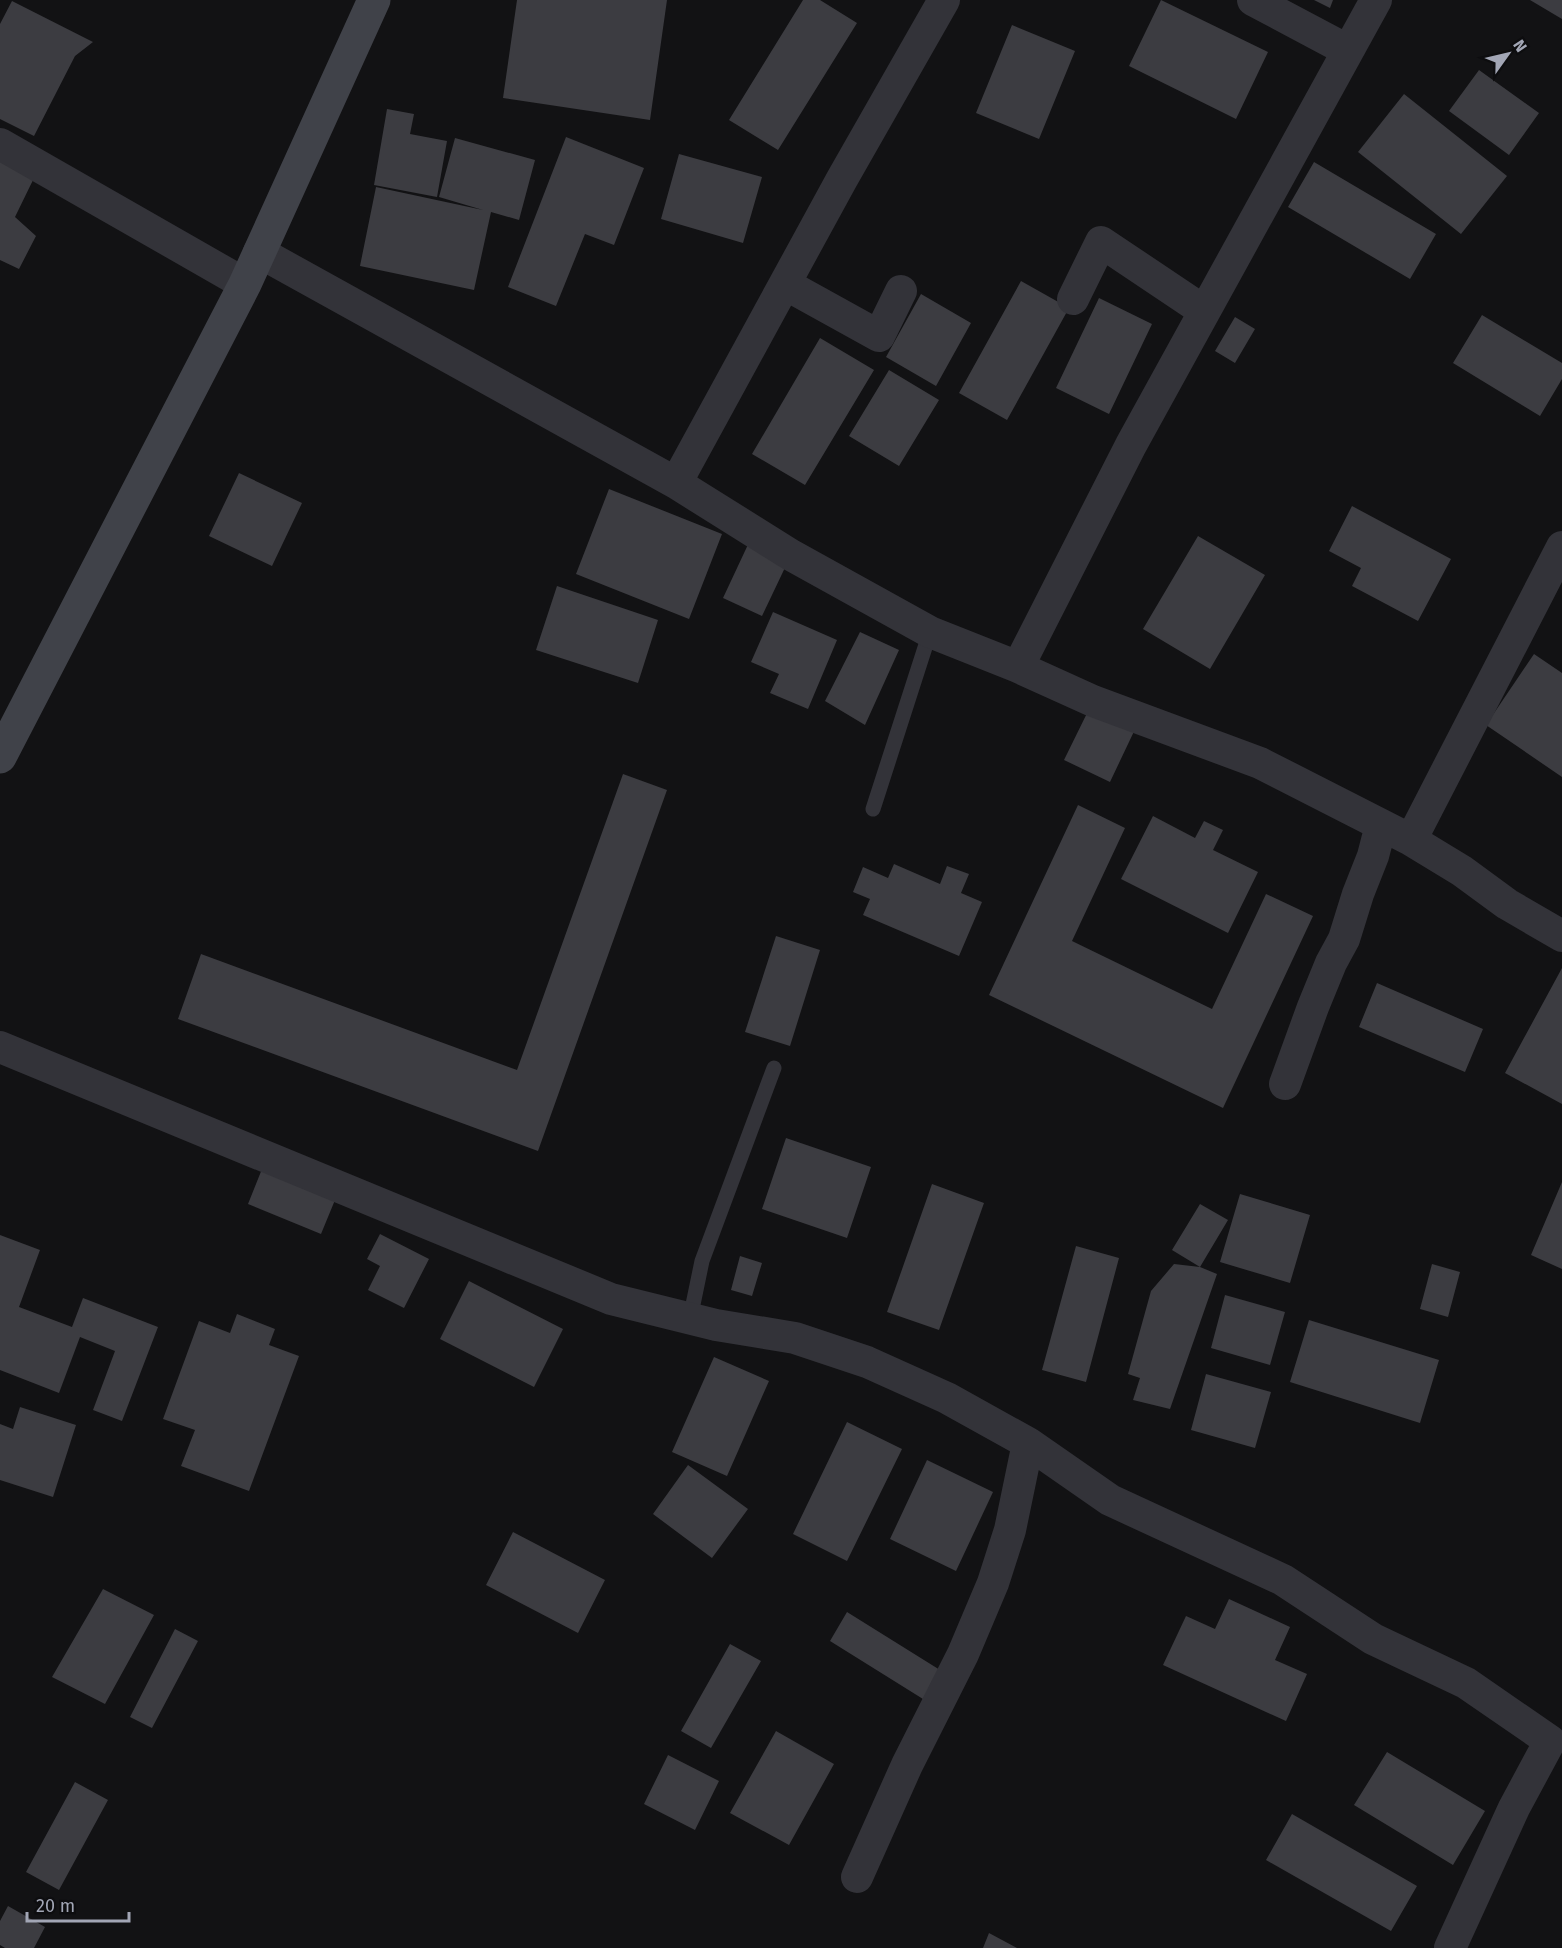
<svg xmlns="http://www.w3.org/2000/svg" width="1562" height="1948" viewBox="0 0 1562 1948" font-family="'Fira Sans',sans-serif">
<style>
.building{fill:#3c3c41}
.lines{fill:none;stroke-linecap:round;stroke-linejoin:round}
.service{stroke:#333339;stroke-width:15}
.minor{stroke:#333339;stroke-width:32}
.secondary{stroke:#404249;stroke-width:33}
</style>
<rect width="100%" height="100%" fill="#121214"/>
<path class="building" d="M517,0H667L650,120L503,98Z
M803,0H820L857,23L778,150L729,120Z
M1161,0L1268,52L1236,119L1129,66Z
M1314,0H1333L1330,8Z
M1530,0H1562V19Z
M12,1L93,42L75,56L34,136L0,119V24Z
M1012,25L1075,51L1039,139L976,113Z
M1479,70L1539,113L1509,155L1449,111Z
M1404,94L1507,176L1461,234L1358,152Z
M387,109L414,114L410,134L447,141L437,197L374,185Z
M566,137L644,168L614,245L585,234L556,306L508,287Z
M455,138L535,160L519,220L491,212L474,290L360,266L376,187L483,210L439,197Z
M679,154L762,177L743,243L661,219Z
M0,161L34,178L15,217L36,236L19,269L0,260Z
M1314,162L1436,234L1410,279L1288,207Z
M1021,281L1069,308L1007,420L959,393Z
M921,294L971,323L936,386L886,357Z
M1099,298L1152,324L1109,414L1056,388Z
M1482,315L1562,363V379L1540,416L1453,363Z
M1235,317L1255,329L1235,363L1215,351Z
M820,338L874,370L805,485L752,454Z
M889,370L939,400L899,466L849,436Z
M239,473L302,503L272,566L209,536Z
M609,489L722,534L689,619L576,574Z
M1352,506L1451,559L1418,621L1352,586L1361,568L1329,551Z
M752,536L791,555L762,616L723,598Z
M1198,536L1265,575L1210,669L1143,629Z
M557,586L658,620L638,683L536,650Z
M773,612L837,640L808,709L770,693L779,674L751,662Z
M860,632L899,650L865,725L825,701Z
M1534,654L1562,673V777L1486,725Z
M1093,701L1138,723L1110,782L1064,760Z
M623,774L667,790L538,1151L178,1019L201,954L517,1070Z
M1078,805L1125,828L1072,941L1212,1009L1266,894L1313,916L1223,1108L989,995Z
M1153,816L1195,838L1204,821L1223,830L1213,850L1258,872L1228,933L1121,879Z
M894,864L940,884L947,866L969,874L961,893L982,902L959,956L863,915L870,899L853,892L863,867L888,878Z
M776,936L820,950L790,1046L745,1032Z
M1562,968V1104L1505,1073Z
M1377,983L1483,1029L1465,1072L1359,1027Z
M786,1138L871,1167L847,1238L762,1209Z
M262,1169L335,1200L321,1234L248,1204Z
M1562,1182V1269L1531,1255Z
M932,1184L984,1203L939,1330L887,1312Z
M1240,1194L1310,1215L1290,1283L1220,1262Z
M1200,1204L1228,1220L1200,1267L1217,1274L1170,1409L1133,1400L1140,1378L1128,1374L1151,1291L1174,1264L1200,1267L1172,1250Z
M380,1234L429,1259L404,1308L368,1290L380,1266L367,1259Z
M0,1235L40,1250L19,1307L72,1327L83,1298L158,1327L122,1421L93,1410L115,1351L80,1337L59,1393L0,1370Z
M1076,1246L1119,1258L1086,1382L1042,1370Z
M740,1256L762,1263L752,1296L731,1290Z
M1432,1264L1460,1272L1448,1317L1420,1309Z
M469,1281L563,1329L534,1387L440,1339Z
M1225,1295L1285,1312L1270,1365L1211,1348Z
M237,1314L275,1329L269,1345L299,1356L249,1491L181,1466L195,1430L163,1419L199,1321L230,1333Z
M1309,1320L1439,1360L1420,1423L1290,1382Z
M714,1357L769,1381L727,1476L672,1452Z
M1206,1374L1271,1392L1255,1448L1191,1430Z
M20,1407L76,1425L53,1497L0,1480V1424L13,1429Z
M847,1422L902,1449L847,1561L793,1534Z
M927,1460L993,1492L956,1571L890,1539Z
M688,1465L748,1509L712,1558L653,1514Z
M513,1532L605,1580L578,1633L486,1585Z
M103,1589L154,1615L105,1704L52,1677Z
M1229,1599L1290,1627L1275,1660L1307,1674L1286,1721L1163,1665L1186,1616L1215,1629Z
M847,1612L940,1670L923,1699L830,1641Z
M175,1629L198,1641L152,1728L130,1717Z
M730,1644L761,1661L711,1748L681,1731Z
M776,1731L834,1764L789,1845L730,1813Z
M1387,1752L1485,1811L1453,1865L1354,1805Z
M668,1755L719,1781L695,1830L644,1804Z
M75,1782L108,1800L59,1890L26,1872Z
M1292,1814L1417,1886L1391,1931L1266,1860Z
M8,1906L45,1927L34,1948H5L0,1945V1921Z
M989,1933L1017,1948H983Z"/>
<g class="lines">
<path class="service" d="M873,809L930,632
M690,1319L702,1261L774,1068"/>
<path class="minor" d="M1253,0L1347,50
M0,144L245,284
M259,252L676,483L791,555L930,632L1018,667L1093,701L1260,763L1411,840L1562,547
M785,284L879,336L901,291
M1073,299L1101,242L1204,311
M676,483L842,179L944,0
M1018,667L1131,445L1376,0
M1411,840L1462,871L1507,904L1562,936
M0,1047L611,1299L716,1325L795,1338L867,1362L947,1398L1028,1443L1110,1500L1283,1580L1373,1639L1466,1683L1550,1741L1514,1808L1450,1948
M1285,1084L1313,1007L1331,963L1344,939L1358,894L1373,856L1381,825
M857,1877L907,1765L963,1654L993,1583L1010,1530L1028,1443"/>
<path class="secondary" d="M0,757L245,284L374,0"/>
</g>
<g transform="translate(1508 54) rotate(56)" stroke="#0d0d0f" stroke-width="4.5" paint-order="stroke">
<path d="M0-4.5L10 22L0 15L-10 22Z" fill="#a2a6b5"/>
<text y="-9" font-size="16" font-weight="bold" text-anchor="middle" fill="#a2a6b5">N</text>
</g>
<path d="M27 1912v9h102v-9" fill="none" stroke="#a2a6b5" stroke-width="3"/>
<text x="36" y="1912" font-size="18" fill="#a2a6b5" stroke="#0d0d0f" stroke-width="4.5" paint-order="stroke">20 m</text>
</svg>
